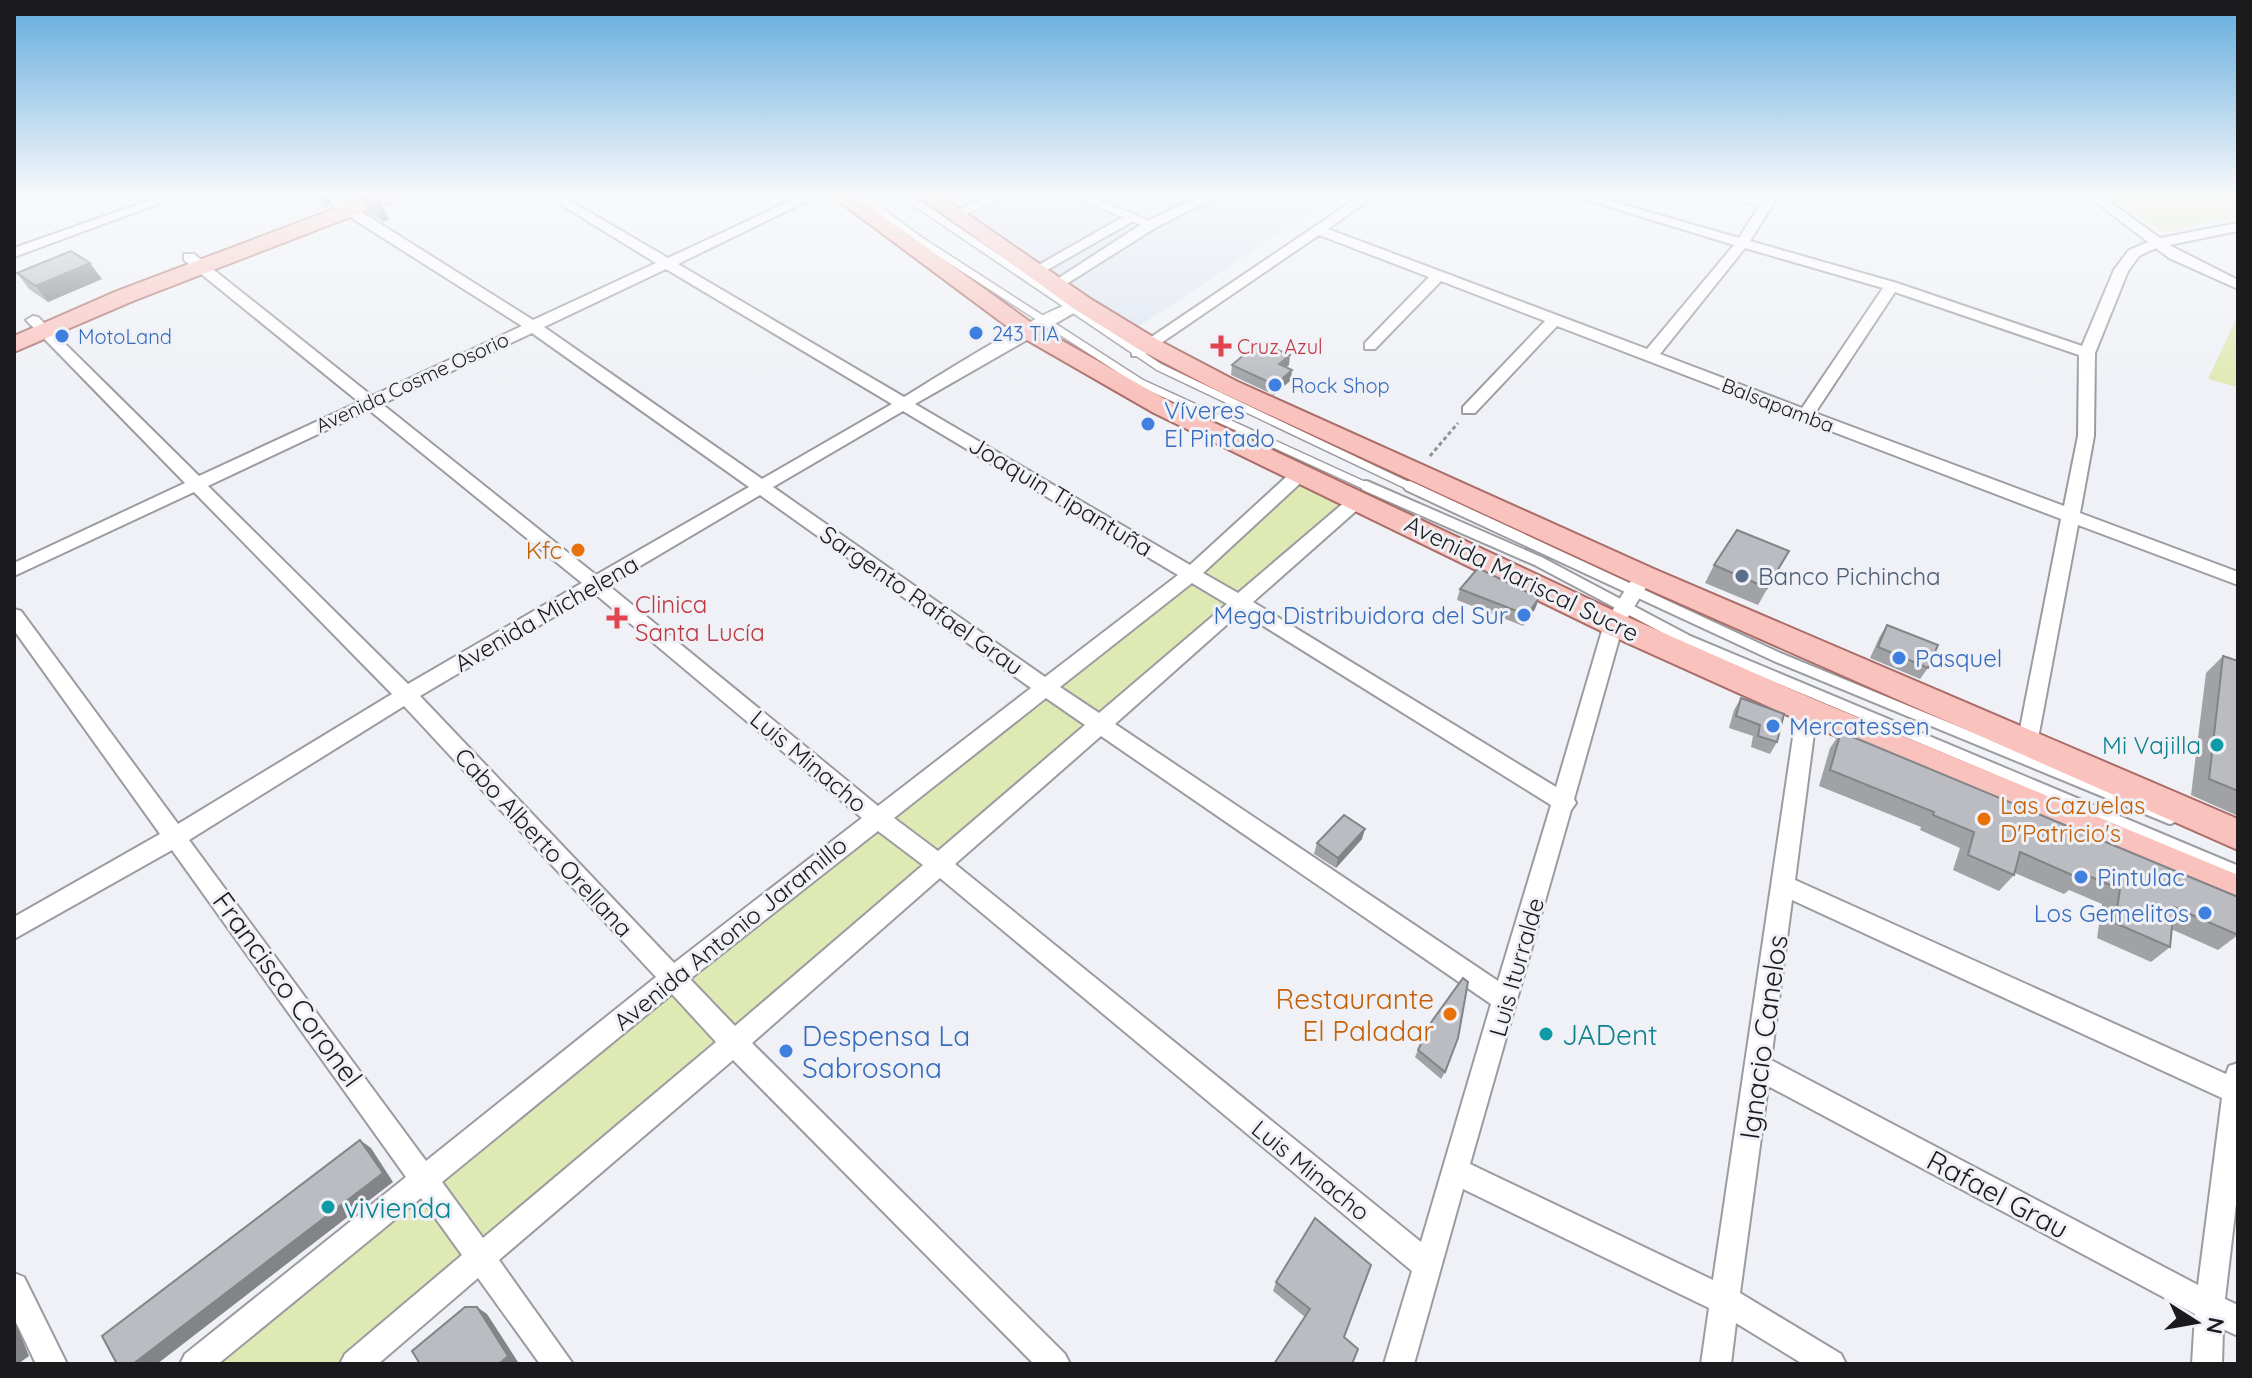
<svg xmlns="http://www.w3.org/2000/svg" width="2252" height="1378" viewBox="0 0 2252 1378" font-family="Quicksand,sans-serif">
<style>
.built{fill:#dfe5f1}
.green{fill:#dfe9b3}
.lines{fill:none;stroke-linecap:round;stroke-linejoin:round}
.service-far1-casing{stroke:#9a9ca1;stroke-width:10}
.service-casing{stroke:#9a9ca1;stroke-width:14}
.minor-casing{stroke:#9a9ca1;stroke-width:4}
.primary-casing{stroke:#a96d68;stroke-width:4}
.path{stroke:#919295;stroke-width:3;stroke-dasharray:4 3;stroke-linecap:butt}
.service-far1{stroke:#fff;stroke-width:7}
.service{stroke:#fff;stroke-width:10}
.minor{fill:#fff;fill-rule:evenodd}
.primary{fill:#fac2bd;fill-rule:evenodd}
.wall{fill:#a0a2a6}
.shaded-wall{fill:#828487}
.building{fill:#babcc1;stroke:#828487;stroke-width:2}
.shop-dot{fill:#3f7fe0;stroke:#eff1f6;stroke-width:3}
.health-dot{fill:#e0444e;stroke:#eff1f6;stroke-width:3}
.food-dot{fill:#e8710a;stroke:#eff1f6;stroke-width:3}
.service-dot{fill:#5c6f8a;stroke:#eff1f6;stroke-width:3}
.culture-dot{fill:#0f9aa8;stroke:#eff1f6;stroke-width:3}
.labels{text-anchor:middle;dominant-baseline:central;stroke-width:6;stroke-linejoin:round;paint-order:stroke}
.far-shop-label{font-size:20px;fill:#366cbe;stroke:#eff1f6;text-anchor:start}
.far-health-label{font-size:20px;fill:#be3a42;stroke:#eff1f6;text-anchor:start}
.far-street-label{font-size:20px;fill:#1b1b1d;stroke:#eff1f6}
.shop-label{font-size:24px;fill:#366cbe;stroke:#eff1f6;text-anchor:start}
.street-label{font-size:24px;fill:#1b1b1d;stroke:#eff1f6}
.food-label{font-size:24px;fill:#c56008;stroke:#eff1f6;text-anchor:end}
.service-label{font-size:24px;fill:#4e5e75;stroke:#eff1f6;text-anchor:start}
.health-label{font-size:24px;fill:#be3a42;stroke:#eff1f6;text-anchor:start}
.culture-label{font-size:24px;fill:#0d838f;stroke:#eff1f6;text-anchor:end}
.near-street-label{font-size:28px;fill:#1b1b1d;stroke:#eff1f6}
.near-food-label{font-size:28px;fill:#c56008;stroke:#eff1f6;text-anchor:end}
.near-culture-label{font-size:28px;fill:#0d838f;stroke:#eff1f6;text-anchor:start}
.near-shop-label{font-size:28px;fill:#366cbe;stroke:#eff1f6;text-anchor:start}
</style>
<rect width="100%" height="100%" fill="#eff1f6"/>
<path class="built" d="M933,196H1336L1139,326L1035,271Z"/>
<path class="green" d="M2107,196H2238V216L2163,232Z
M2238,315V387L2208,379Z
M1302,472L1359,499L355,1364H195L1045,687Z"/>
<g class="lines">
<defs>
<path id="service-far1" d="M860,196L921,241L1141,383L1370,488
M906,196L1159,367L1413,488
M1081,196L1150,225
M955,215L999,196"/>
<path id="service" d="M1366,486L1538,561L1687,640L2238,871
M1409,486L1777,657L2170,819"/>
<path id="minor" d="M162,196H179L14,257V248Z
M547,196H562L668,258L801,196H817L678,264L904,397C932,380 1063,296 1086,300V306L915,404L1190,565L1296,468H1308V476L1203,573L1238,593L1353,495H1365L1368,499L1365,503L1253,602L1556,787L1604,624L1637,571H1651L1653,576L1623,625L1574,799L1576,803L1571,810L1470,1164L1713,1280L1797,710L1800,705H1814L1817,710L1795,880L2226,1074L2229,1066L2238,1063V1187L2225,1299L2238,1305V1336L2223,1329L2222,1364H2192L2195,1314L1768,1086L1740,1293L1841,1354L1846,1364H1803L1736,1323L1731,1364H1701L1709,1308L1463,1189L1414,1364H1384L1412,1271L940,878L752,1043L1065,1354L1070,1364H1034L733,1060L499,1260L573,1364H540L478,1278L378,1364H340L345,1354L462,1255L421,1198L218,1364H180L185,1354L406,1177L172,850L14,939V917L160,834L14,630V609L21,611L178,824L392,694L194,492L14,576V563L185,483L26,320L33,316L38,317L199,476L359,402L184,260V254H194L372,396L522,326L331,205V199H341L533,320L656,263ZM666,269L892,404L762,479L544,327ZM532,333L749,487L596,575L382,404ZM369,410L582,583L408,684L208,486ZM903,411L1178,575L1045,677L773,487ZM760,495L1031,688L878,806L608,585ZM1192,583L1227,604L1099,713L1060,687ZM594,593L862,818L674,963L420,696ZM1241,612L1551,805L1498,981L1115,724ZM1046,698L1085,725L938,851L894,818ZM404,706L656,977L426,1161L189,840ZM1101,736L1491,1004L1421,1242L955,864ZM878,831L923,865L735,1026L690,979ZM1792,900L2222,1098L2198,1285L1771,1060ZM672,994L716,1042L483,1238L442,1182Z
M1202,196H1218L1155,228L1060,288L1048,285L1145,222Z
M1360,196H1374L1328,229L1647,349L1734,245L1574,196H1593L1739,238L1759,206L1731,196L1763,199L1766,196H1778L1750,241L1897,283L2082,346L2114,270L2129,250L2148,242L2088,196H2102L2160,238L2238,223V231L2169,245L2238,280V289L2169,258L2156,248L2139,256L2128,271L2095,353L2094,436L2080,513L2238,572V585L2078,525L2037,744L2034,750H2020L2017,744L2061,519L1557,326L1475,413H1463V407L1545,321L1441,281L1375,349H1365V343L1429,277L1319,235L1142,356H1132V350ZM1745,248L1883,288L1802,408L1660,354ZM1895,292L2079,355L2078,436L2064,506L1815,413Z
M1130,213L1137,217L1135,220L1040,274L1028,271Z
M14,1273L24,1277L67,1364H36L14,1318Z"/>
<path id="primary" d="M369,196H397L394,200L133,301L14,352V336L117,291Z
M832,196H855L1036,326L1172,403L1625,616L1818,701L2238,875V908L1796,719L1603,632L1154,413L1020,336Z
M918,196H941L1089,298L1158,340L1236,381L1654,569L2238,819V850L1634,583L1218,391L1140,350L1073,308Z"/>
</defs>
<use href="#service-far1" class="service-far1-casing"/>
<use href="#service" class="service-casing"/>
<use href="#minor" class="minor-casing"/>
<use href="#primary" class="primary-casing"/>
<path class="path" d="M1430,456L1458,423"/>
<use href="#service-far1" class="service-far1"/>
<use href="#service" class="service"/>
<use href="#minor" class="minor"/>
<use href="#primary" class="primary"/>
</g>
<path class="wall" d="M310,196H357V197L349,200L331,196L327,208Z
M371,196L389,219L383,222L369,213L361,197Z
M17,273L102,279L48,302L29,289Z
M1232,365H1289L1286,367L1291,380L1274,395L1231,375Z
M1789,551L1758,605L1705,583L1714,565Z
M1460,589L1539,598L1535,609L1523,626L1457,600Z
M1887,625L1928,668L1920,679L1870,658L1880,636Z
M2223,656L2238,661V816L2191,795L2206,673Z
M1741,698L1777,742L1770,754L1751,747L1753,736L1729,728L1734,710Z
M1841,732L2238,897V935L2218,950L2171,929L2170,947L2151,962L2097,938L2102,904L2069,890L2064,894L2015,873L2014,875L1999,891L1953,870L1960,848L1920,830L1921,827L1819,786L1830,748Z
M1362,839L1336,868L1314,854L1317,843Z
M1418,1050L1445,1072L1441,1079L1415,1057Z
M1276,1282L1344,1337L1305,1317L1273,1291Z"/>
<path class="shaded-wall" d="M321,196H331L327,208Z
M346,196H357V197L349,200Z
M381,203L389,219L383,222L375,205Z
M90,263L102,279L48,302L36,286Z
M1290,355L1289,365L1278,375L1279,364Z
M1292,370L1291,380L1274,395L1275,385Z
M1539,598L1535,609L1523,626L1527,615Z
M1365,829L1362,839L1336,868L1338,858Z
M360,1140L371,1148L393,1182L157,1364H133Z
M477,1307L487,1314L518,1362L516,1364H499Z
M14,1319L29,1356L18,1364H14Z"/>
<path class="building" d="M364,196H371L381,203L375,205L361,197Z
M71,251L90,263L36,286L17,273Z
M1259,342L1290,355L1279,364L1292,370L1275,385L1232,365Z
M1737,530L1789,551L1767,588L1714,565Z
M1478,568L1539,598L1527,615L1460,589Z
M1887,625L1938,645L1928,668L1878,647Z
M2223,656L2238,661V791L2209,779Z
M1741,698L1784,714L1777,742L1758,736L1760,725L1736,716Z
M1841,732L2238,897V935L2174,907L2170,947L2115,923L2120,889L2084,874L2081,879L2020,852L2014,875L1968,855L1974,832L1933,815L1934,812L1830,770Z
M1344,815L1365,829L1338,858L1317,843Z
M1463,978L1468,982L1458,1038L1445,1072L1418,1050L1432,1021Z
M360,1140L383,1173L133,1364H117L102,1336Z
M1315,1218L1371,1265L1344,1337L1358,1349L1352,1364H1274L1310,1309L1276,1282Z
M465,1307H477L508,1356L499,1364H420L412,1351Z"/>
<linearGradient id="sky" x2="0" y2="1"><stop stop-color="#62abdd"/><stop offset="0.5" stop-color="#f8f9fb"/><stop offset="1" stop-color="#f8f9fb" stop-opacity="0"/></linearGradient>
<rect width="2252" height="389" fill="url(#sky)"/>
<g class="shop-dot">
<circle cx="976" cy="333" r="8"/>
<circle cx="62" cy="336" r="8"/>
<circle cx="1275" cy="385" r="8"/>
<circle cx="1148" cy="424" r="8"/>
<circle cx="1524" cy="615" r="8"/>
<circle cx="1899" cy="658" r="8"/>
<circle cx="1773" cy="726" r="8"/>
<circle cx="2081" cy="877" r="8"/>
<circle cx="2205" cy="913" r="8"/>
<circle cx="786" cy="1051" r="8"/>
</g>
<g class="health-dot">
<path d="M1217 334h8v8h8v8h-8v8h-8v-8h-8v-8h8z"/>
<path d="M613 606h8v8h8v8h-8v8h-8v-8h-8v-8h8z"/>
</g>
<g class="food-dot">
<circle cx="578" cy="550" r="8"/>
<circle cx="1984" cy="819" r="8"/>
<circle cx="1450" cy="1014" r="8"/>
</g>
<circle class="service-dot" cx="1742" cy="576" r="8"/>
<g class="culture-dot">
<circle cx="2217" cy="745" r="8"/>
<circle cx="1546" cy="1034" r="8"/>
<circle cx="328" cy="1207" r="8"/>
</g>
<g class="labels">
<g class="far-shop-label">
<text x="992" y="333">243 TIA</text>
<text x="78" y="336">MotoLand</text>
<text x="1291" y="385">Rock Shop</text>
</g>
<g class="far-health-label">
<text x="1237" y="346">Cruz Azul</text>
</g>
<g class="far-street-label">
<text transform="translate(412 382) rotate(-25)">Avenida Cosme Osorio</text>
<text transform="translate(1778 405) rotate(21)">Balsapamba</text>
</g>
<g class="shop-label">
<text x="1164" y="410">Víveres<tspan x="1164" dy="28">El Pintado</tspan></text>
<text x="1508" y="615" text-anchor="end">Mega Distribuidora del Sur</text>
<text x="1915" y="658">Pasquel</text>
<text x="1789" y="726">Mercatessen</text>
<text x="2097" y="877">Pintulac</text>
<text x="2189" y="913" text-anchor="end">Los Gemelitos</text>
</g>
<g class="street-label">
<text transform="translate(1061 496) rotate(31)">Joaquin Tipantuña</text>
<text transform="translate(1522 578) rotate(26)">Avenida Mariscal Sucre</text>
<text transform="translate(922 600) rotate(35)">Sargento Rafael Grau</text>
<text transform="translate(546 613) rotate(-30)">Avenida Michelena</text>
<text transform="translate(809 761) rotate(40)">Luis Minacho</text>
<text transform="translate(544 842) rotate(47)">Cabo Alberto Orellana</text>
<text transform="translate(730 933) rotate(-39)">Avenida Antonio Jaramillo</text>
<text transform="translate(1516 967) rotate(-74)">Luis Iturralde</text>
<text transform="translate(1311 1170) rotate(39)">Luis Minacho</text>
</g>
<g class="food-label">
<text x="562" y="550">Kfc</text>
<text x="2000" y="805" text-anchor="start">Las Cazuelas<tspan x="2000" dy="28">D'Patricio's</tspan></text>
</g>
<g class="service-label">
<text x="1758" y="576">Banco Pichincha</text>
</g>
<g class="health-label">
<text x="635" y="604">Clinica<tspan x="635" dy="28">Santa Lucía</tspan></text>
</g>
<g class="culture-label">
<text x="2201" y="745">Mi Vajilla</text>
</g>
<g class="near-street-label">
<text transform="translate(288 989) rotate(54)">Francisco Coronel</text>
<text transform="translate(1763 1037) rotate(-82)">Ignacio Canelos</text>
<text transform="translate(1998 1194) rotate(28)">Rafael Grau</text>
</g>
<g class="near-food-label">
<text x="1434" y="998">Restaurante<tspan x="1434" dy="32">El Paladar</tspan></text>
</g>
<g class="near-culture-label">
<text x="1562" y="1034">JADent</text>
<text x="344" y="1207">vivienda</text>
</g>
<g class="near-shop-label">
<text x="802" y="1035">Despensa La<tspan x="802" dy="32">Sabrosona</tspan></text>
</g>
</g>
<rect width="2252" height="1378" fill="none" stroke="#1b1b1d" stroke-width="32"/>
<g transform="translate(2196 1322) rotate(101)" stroke="#eff1f6" stroke-width="6" paint-order="stroke">
<path d="M0-6L14 30L0 20L-14 30Z" fill="#1b1b1d"/>
<text y="-12" font-size="22" font-weight="bold" text-anchor="middle" fill="#1b1b1d">N</text>
</g>
</svg>
